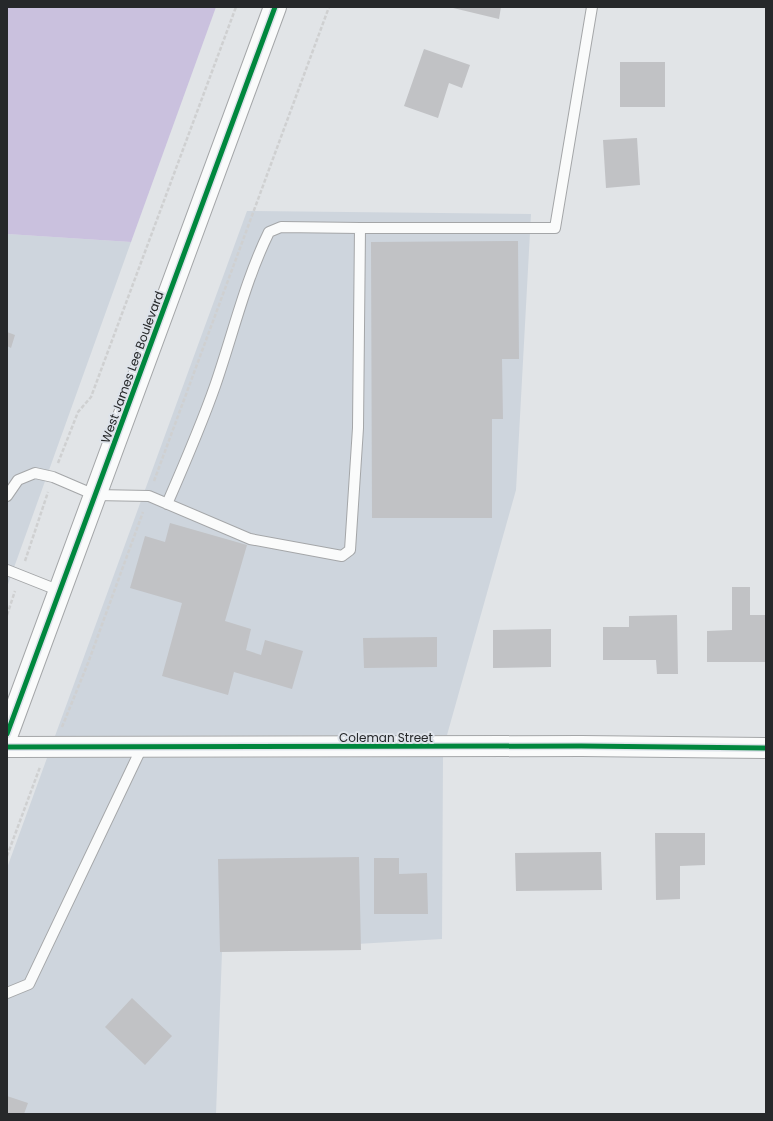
<svg xmlns="http://www.w3.org/2000/svg" width="773" height="1121" viewBox="0 0 773 1121" font-family="Poppins,sans-serif">
<style>
.built{fill:#ced5dd}
.forest{fill:#cac1de}
.building{fill:#c1c2c5}
.lines{fill:none;stroke-linecap:round;stroke-linejoin:round}
.lane-casing{stroke:#a4a6a8;stroke-width:12}
.street-casing{stroke:#a4a6a8;stroke-width:22}
.primary-casing{stroke:#a4a6a8;stroke-width:24}
.path{stroke:#cfd0d1;stroke-width:2.5;stroke-dasharray:4 2;stroke-linecap:butt}
.lane{stroke:#fafbfb;stroke-width:10}
.street{stroke:#fafbfb;stroke-width:20}
.primary{stroke:#fafbfb;stroke-width:22}
.cycleway-casing{stroke:#dee3ea;stroke-width:8}
.cycleway{stroke:#00873e;stroke-width:5}
.labels{text-anchor:middle;dominant-baseline:central;stroke-width:4;stroke-linejoin:round;paint-order:stroke}
.street-label{font-size:12px;fill:#26282a;stroke:#dee3ea}
</style>
<rect width="100%" height="100%" fill="#e1e4e7"/>
<path class="built" d="M247,211L531,214L516,490L447,735L55,736Z
M7,234L131,242L7,587Z
M443,757L442,939L222,952L216,1114H7V868L47,758Z"/>
<path class="forest" d="M7,7H216L131,242L7,234Z"/>
<path class="building" d="M449,7H501L499,19Z
M424,49L470,65L462,88L449,83L438,118L404,106Z
M620,62H665V107H620Z
M637,138L640,185L606,188L603,140Z
M518,241L519,359H502L503,419H492V518H372L371,242Z
M7,332L15,335L11,348L7,346Z
M170,523L247,545L225,621L251,629L246,650L261,655L265,640L303,651L292,689L234,672L228,695L162,676L182,603L130,588L145,536L165,542Z
M732,587H750V615H766V662H707V631L732,630Z
M677,615L678,674H657L656,660H603V627H629V616Z
M551,629V667L493,668V630Z
M437,637V667L364,668L363,638Z
M655,833H705V865L680,866V899L656,900Z
M601,852L602,890L516,891L515,853Z
M359,857L361,950L220,952L218,859Z
M374,858H399V874L427,873L428,914H374Z
M132,998L172,1036L145,1065L105,1027Z
M7,1096L28,1103L24,1114H7Z"/>
<g class="lines">
<defs>
<path id="lane" d="M7,496L18,480L35,473L53,477L95,495L149,496L250,539L342,556L350,550L358,428L360,228H555L592,7
M167,504C184,465 201,426 215,386C233,334 245,281 269,232L281,227L360,228
M7,570L60,591
M7,993L29,984L142,747"/>
<path id="street" d="M7,747L581,746L766,748"/>
<path id="primary" d="M7,734L275,7"/>
</defs>
<use href="#lane" class="lane-casing"/>
<use href="#street" class="street-casing"/>
<use href="#primary" class="primary-casing"/>
<path class="path" d="M58,463L78,412L91,397L236,7
M154,481L329,7
M25,561L48,492
M7,615L15,591
M62,727L88,663L143,512
M7,856L40,767"/>
<use href="#lane" class="lane"/>
<use href="#street" class="street"/>
<use href="#primary" class="primary"/>
<defs>
<path id="cycleway" d="M7,734L275,7
M7,747L581,746L766,748"/>
</defs>
<use href="#cycleway" class="cycleway-casing"/>
<use href="#cycleway" class="cycleway"/>
</g>
<g class="labels">
<g class="street-label">
<text transform="translate(132 367) rotate(-70)">West James Lee Boulevard</text>
<text x="386" y="737">Coleman Street</text>
</g>
</g>
<rect width="773" height="1121" fill="none" stroke="#26282a" stroke-width="16"/>
</svg>
